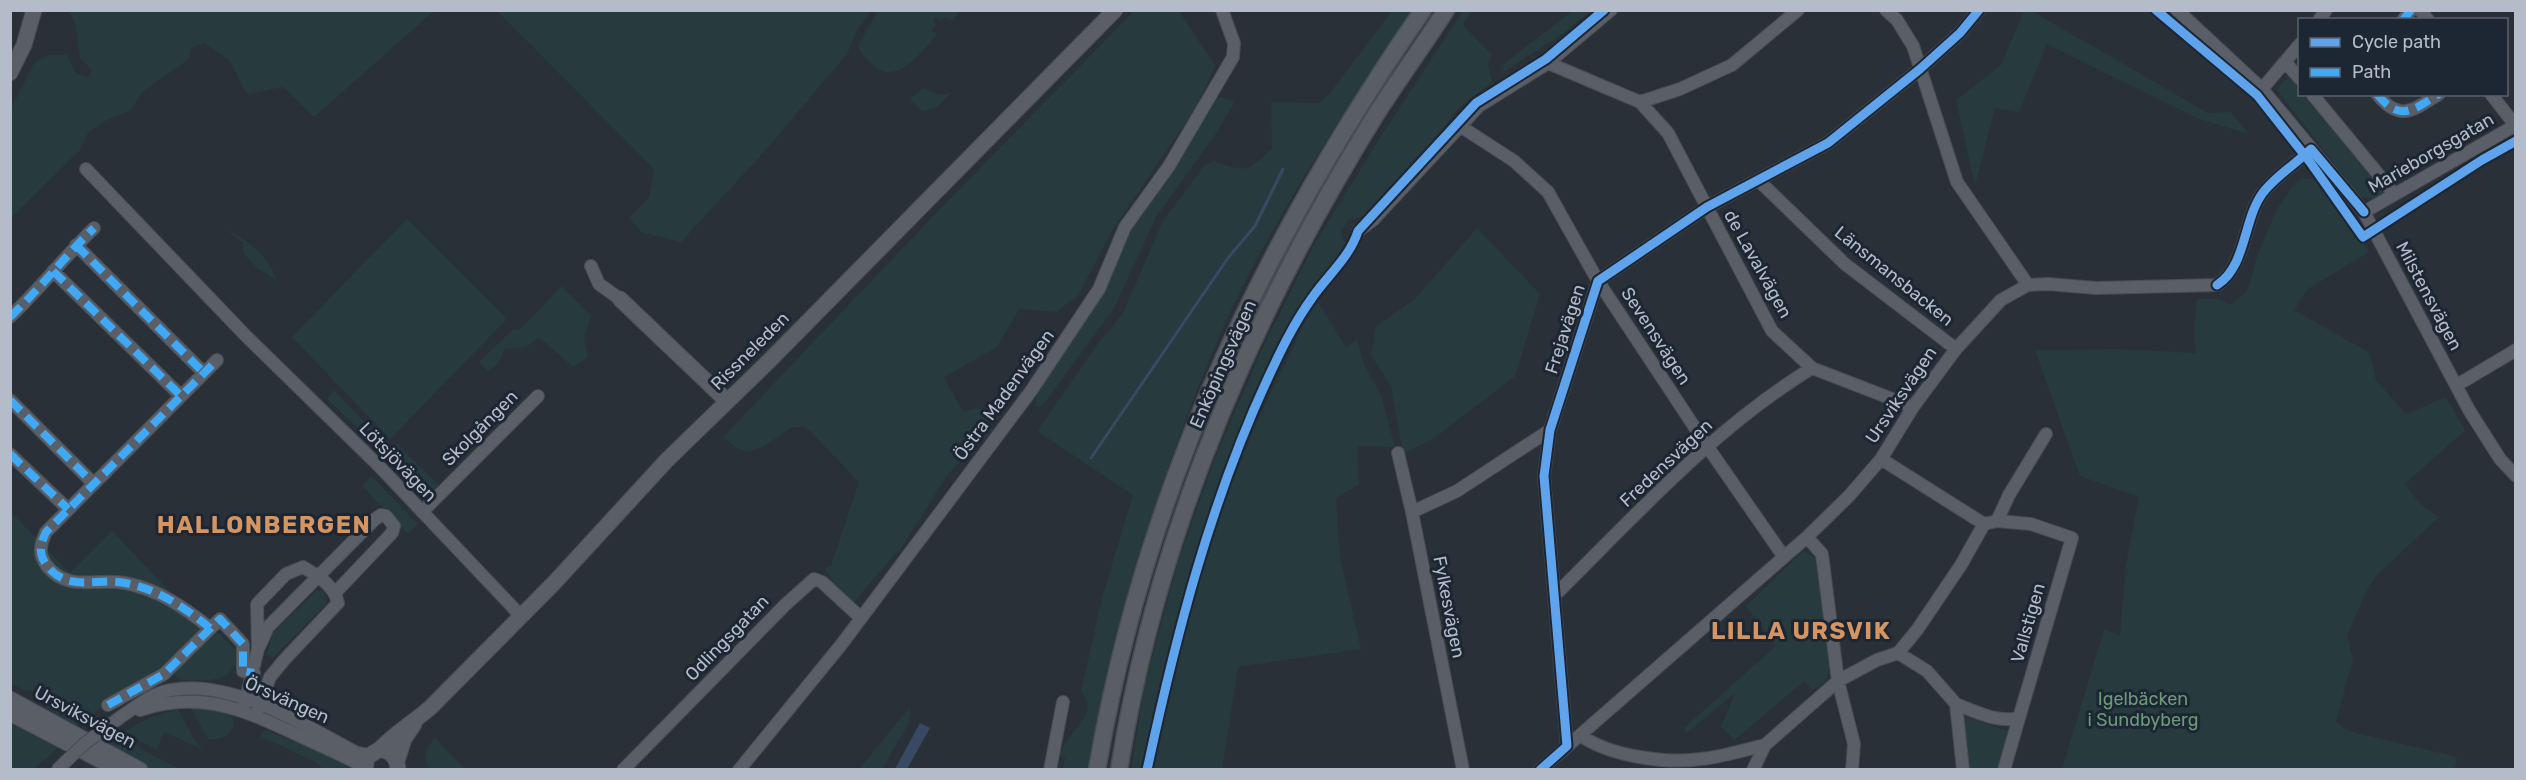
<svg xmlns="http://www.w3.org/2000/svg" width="2526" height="780" viewBox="0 0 2526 780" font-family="Rubik,sans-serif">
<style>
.green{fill:#273a3e}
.water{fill:#384963}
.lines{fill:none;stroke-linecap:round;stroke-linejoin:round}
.stream{stroke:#384963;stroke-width:3}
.minor-casing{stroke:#484c53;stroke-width:14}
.tertiary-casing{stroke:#484c53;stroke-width:17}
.secondary-casing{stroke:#484c53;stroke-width:19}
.minor{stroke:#5a5e66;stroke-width:12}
.tertiary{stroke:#5a5e66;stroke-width:15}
.secondary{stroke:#595d64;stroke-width:16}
.minor-bridge-casing{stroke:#484c53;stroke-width:14;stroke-linecap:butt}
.minor-bridge{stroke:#5a5e66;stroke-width:12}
.quiet{stroke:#3fa9f5;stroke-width:8;stroke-dasharray:15 8;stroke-linecap:butt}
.cycleway-casing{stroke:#1d2633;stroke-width:13}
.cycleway{stroke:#60a3ed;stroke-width:9}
.labels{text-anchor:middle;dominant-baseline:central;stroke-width:6;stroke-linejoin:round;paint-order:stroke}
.street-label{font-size:18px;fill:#b4bcc9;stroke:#1d2633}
.park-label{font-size:18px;fill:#6b9a76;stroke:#1d2633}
.district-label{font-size:24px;font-weight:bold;letter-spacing:1.5px;fill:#d59563;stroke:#1d2633}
</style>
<rect width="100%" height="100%" fill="#2a3038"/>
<path class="green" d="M68,11H434L314,117L283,87L247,94L229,60L204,43L191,48L189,59L142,92L131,110L107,120L88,133L80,150L11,218V109L34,63L49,55H67L76,74L88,77L92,70L80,58L75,22Z
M497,11H871L857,30L847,54L764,152L681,242L641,232L629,218L649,198L654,169Z
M878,11V10L960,11L953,20L944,18L941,21L936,17L933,21L936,25L931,30L937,35C921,52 896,88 872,64C866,58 860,53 858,45Z
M1134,11H1179L1215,65L1198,104L1111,232L1079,295L1056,312L1019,309L997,347L944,377L963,412L981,407L993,430L949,473L903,545L852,604L831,579L825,568L831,566L859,482L805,426L791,428L763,447L747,452L738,449L723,437L937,212Z
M1392,11H1411C1352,100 1292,190 1243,286C1216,339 1195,394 1175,449C1137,553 1105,660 1089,769H1063L1065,757L1059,755C1063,748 1067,740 1072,734C1084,718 1095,710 1081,691L1103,594L1133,495L1037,431L1100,341L1123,313L1163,221L1205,165L1214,161C1246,173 1248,172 1272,148L1271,102L1320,103L1330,93Z
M1463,11H1472L1463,25L1492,55L1488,65L1492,82L1457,109L1431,149L1370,215L1348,220L1341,231L1344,241L1349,245L1305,298L1256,393L1196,551L1165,669L1143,769L1131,770L1144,686L1179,559L1215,458L1262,349L1313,247L1379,139Z
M1572,11H1591L1565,32L1502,73L1501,66Z
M2024,11H2032L2208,113L2231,112L2249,134L2199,119L2047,44L2019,112L1995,108L1975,186L1956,100L2001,65Z
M2288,76L2299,90L2300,94L2303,95L2385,193L2377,199L2360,197L2277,90Z
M923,88L940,95L952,92L936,108L922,111L910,99Z
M1218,97L1235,101L1218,131L1156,217L1114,308L1043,405L1036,407L1037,393L1103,294L1130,231L1171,174Z
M2303,178L2315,180L2322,187L2369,252L2308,289L2294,310L2370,353L2376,380L2406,414L2446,397L2465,430L2405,484L2421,505L2439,517L2376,576L2366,592L2347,636L2353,659L2336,722L2348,731L2457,757L2455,769H2062L2104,630L2120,636L2126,565L2139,497L2080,476L2035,350L2118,349L2196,353L2194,331L2197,299H2219L2230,305L2244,294L2250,284L2256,259L2276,211L2293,185Z
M407,219L507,319L390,439L292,337Z
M1477,228L1540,294L1515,376L1436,437L1403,454L1391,386L1371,355L1376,326L1415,299Z
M226,229C247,239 270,257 276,280L258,269L243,253L244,244Z
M562,286L591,316L584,339L588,357L573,367L539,337L526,347L505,349L498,363L488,372L479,362L512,330H519Z
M1318,302L1346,347L1357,340L1365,367L1381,395L1395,447L1357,446L1359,485L1336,498L1340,557L1361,649L1238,667L1222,769H1152L1164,711L1204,552L1257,422L1306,320Z
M334,390L384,442L378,447L327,399Z
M397,444L438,485L436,493L392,449Z
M371,476L418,524L408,534L362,486Z
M11,512L70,573L112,531L205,628L156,670L75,726L42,705L43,698L37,690L26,691L11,684Z
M1803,551L1818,559L1829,664C1829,678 1825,684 1812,690L1804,681L1735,740L1721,727L1735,693L1687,733L1684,728L1776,646L1746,606Z
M322,590L326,596V604L274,657H270L267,653L273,633L316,591Z
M211,631L220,634L241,656C226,686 211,679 182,680L177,678L173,671Z
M910,707L909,723L882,769H859Z
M191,708L221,710L232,715C238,732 224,741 208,739Z
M178,709L193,737L203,750L164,732L157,750L123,732L149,718Z
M1967,717L2008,731L2010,734L2000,769H1967L1963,718Z
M10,720L60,746L34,769H11Z
M264,731H268C286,739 341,758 349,769H323L317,763L260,736Z
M115,735L180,769H150L100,744Z
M435,738L465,769H430C421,757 426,748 435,738Z"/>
<path class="water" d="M920,723L930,728L907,769H895Z"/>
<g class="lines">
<path class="stream" d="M1091,458L1228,258L1255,226L1283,169"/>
<defs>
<path id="minor" d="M1886,10L1897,20L1913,46L1957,182L2028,285
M2177,10L2262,89L2364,212L2469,410L2500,459L2516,476
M2420,10L2428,20
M2319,20L2326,10
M2403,20L2411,10
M1548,63L1640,102L1668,133L1772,331L1812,368L1913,407
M2286,63L2300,79
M2262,89L2300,44
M2312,94L2388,186L2394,195
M2377,94C2400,123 2413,110 2439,94
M2491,94L2515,125
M1640,102L1680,89L1732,65L1798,10
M1460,126L1514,161L1548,192L1598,281L1707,446L1784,557
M86,169L246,336L379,466L521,616
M1758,180L1845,264L1956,349
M2364,212L2516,125
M1358,231L1373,220L1479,106L1548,63L1611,10
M76,245L204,373
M591,266L599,284L620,299
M53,271L181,396
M10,317C40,289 65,256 94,228
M2457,385L2516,350
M10,400L94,484
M1398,453L1412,512L1463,770
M10,454L68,509
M1881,459L1984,524
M422,512L538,396
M1412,512L1457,491L1550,430
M1807,537L1822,554L1838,681L1854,744L1852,770
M1555,595C1636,515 1714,428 1812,368
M210,628C185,608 158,589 125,583C95,577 69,593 47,566C38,554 40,545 46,532L217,360
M260,645L268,627L374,520L381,515L386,516L394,526L392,533L335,593
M1898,653L1927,671L1956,704L1963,770
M1956,704C1976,712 1998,723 2019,718L2072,538L2031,524L1997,521
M108,705L164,674L220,619L243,644V671L254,673
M140,710C202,689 247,711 302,737C323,747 345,756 364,767
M243,710L258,649L257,604L286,574L303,567C318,576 334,585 338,603L285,659L270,677L256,715
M122,716C137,706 153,693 171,690C231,678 306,726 357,753L369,755
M1580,735C1609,756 1665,764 1701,759C1723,757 1743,750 1765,745
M1567,746L1544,476L1550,430L1598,281L1707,207L1828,143L1920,69L1960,33L1979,10
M623,770L785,605L814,579L822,582L861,618
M739,770L841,645L1031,391L1099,289L1125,227L1169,166L1233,57L1234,43L1222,10
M1050,770L1063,702
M1540,770L1807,537L1849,496L1881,459L1913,407L1956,349L2001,300L2028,285L2048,284L2096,288L2217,285C2246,267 2243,221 2262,194C2274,177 2296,164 2311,149
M1753,770L1765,745L1838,681L1877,660L1898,653L1917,630L1961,565L1984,524L1997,521L2009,495L2046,434
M2004,770L2019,718"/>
<path id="tertiary" d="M10,73L24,45L34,10
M620,299L727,401
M10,699L140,770
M10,713L119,770
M380,749C395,733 414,722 431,707L554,583L667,460L768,362L1115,10
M397,761L404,739L414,724
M365,770L367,757L380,749C392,752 397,757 398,770"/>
<path id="secondary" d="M1097,770C1145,489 1262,243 1423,10
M1119,770C1156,536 1251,316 1375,116C1398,80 1423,46 1446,10"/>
</defs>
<use href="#minor" class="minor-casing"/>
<use href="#tertiary" class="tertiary-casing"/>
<use href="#secondary" class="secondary-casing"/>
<use href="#minor" class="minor"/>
<use href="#tertiary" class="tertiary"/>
<use href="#secondary" class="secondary"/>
<defs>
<path id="minor-bridge" d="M57,770L84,744L122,716"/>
</defs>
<use href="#minor-bridge" class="minor-bridge-casing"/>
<use href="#minor-bridge" class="minor-bridge"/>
<path class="quiet" d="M2403,20L2411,10
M2377,94C2400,123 2413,110 2439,94
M76,245L204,373
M53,271L181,396
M10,317C40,289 65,256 94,228
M10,400L94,484
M10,454L68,509
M210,628C185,608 158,589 125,583C95,577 69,593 47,566C38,554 40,545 46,532L217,360
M108,705L164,674L220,619L243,644V671L254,673"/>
<defs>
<path id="cycleway" d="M2156,10L2257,95L2310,162L2363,237L2482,160L2516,141
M2217,285C2246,267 2243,221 2262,194C2274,177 2296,164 2311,149L2364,212
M1147,770C1176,635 1210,503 1268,378C1281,350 1294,323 1312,298C1327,276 1350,257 1358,231L1476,103L1546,59L1604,10
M1540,770L1567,746L1544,476L1550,430L1598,281L1707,207L1828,143L1920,69L1960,33L1979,10"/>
</defs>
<use href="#cycleway" class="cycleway-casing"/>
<use href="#cycleway" class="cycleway"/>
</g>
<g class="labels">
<g class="street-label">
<text transform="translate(2431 153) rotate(-30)">Marieborgsgatan</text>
<text transform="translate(1758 264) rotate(61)">de Lavalvägen</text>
<text transform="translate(1894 276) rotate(39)">Länsmansbacken</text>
<text transform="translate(2429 296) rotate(62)">Milstensvägen</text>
<text transform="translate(1565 329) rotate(-72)">Frejavägen</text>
<text transform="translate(1656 336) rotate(57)">Sevensvägen</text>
<text transform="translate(750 351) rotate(-45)">Rissneleden</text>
<text transform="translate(1223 364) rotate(-66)">Enköpingsvägen</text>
<text transform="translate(1004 395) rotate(-54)">Östra Madenvägen</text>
<text transform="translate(1901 395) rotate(-56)">Ursviksvägen</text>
<text transform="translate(480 428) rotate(-45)">Skolgången</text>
<text transform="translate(398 462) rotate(46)">Lötsjövägen</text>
<text transform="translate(1666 463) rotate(-43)">Fredensvägen</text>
<text transform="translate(1449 607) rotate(79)">Fylkesvägen</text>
<text transform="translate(2028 623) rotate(-74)">Vallstigen</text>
<text transform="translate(727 638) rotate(-46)">Odlingsgatan</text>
<text transform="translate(287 700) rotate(24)">Örsvängen</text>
<text transform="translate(85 717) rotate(28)">Ursviksvägen</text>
</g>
<g class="park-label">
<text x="2143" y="699">Igelbäcken<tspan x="2143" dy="21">i Sundbyberg</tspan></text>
</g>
<g class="district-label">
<text x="264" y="525">HALLONBERGEN</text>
<text x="1801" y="631">LILLA URSVIK</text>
</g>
</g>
<rect width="2526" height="780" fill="none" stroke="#b4bcc9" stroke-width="24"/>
<rect x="2298" y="18" width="210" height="78" fill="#1d2633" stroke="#59626f" stroke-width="1.5"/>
<rect x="2310" y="38" width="30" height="9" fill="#60a3ed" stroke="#59626f" stroke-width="1.5"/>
<text x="2352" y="48" font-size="18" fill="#b4bcc9">Cycle path</text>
<rect x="2310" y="68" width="30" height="9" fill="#3fa9f5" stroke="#59626f" stroke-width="1.5"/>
<text x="2352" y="78" font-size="18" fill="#b4bcc9">Path</text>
</svg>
